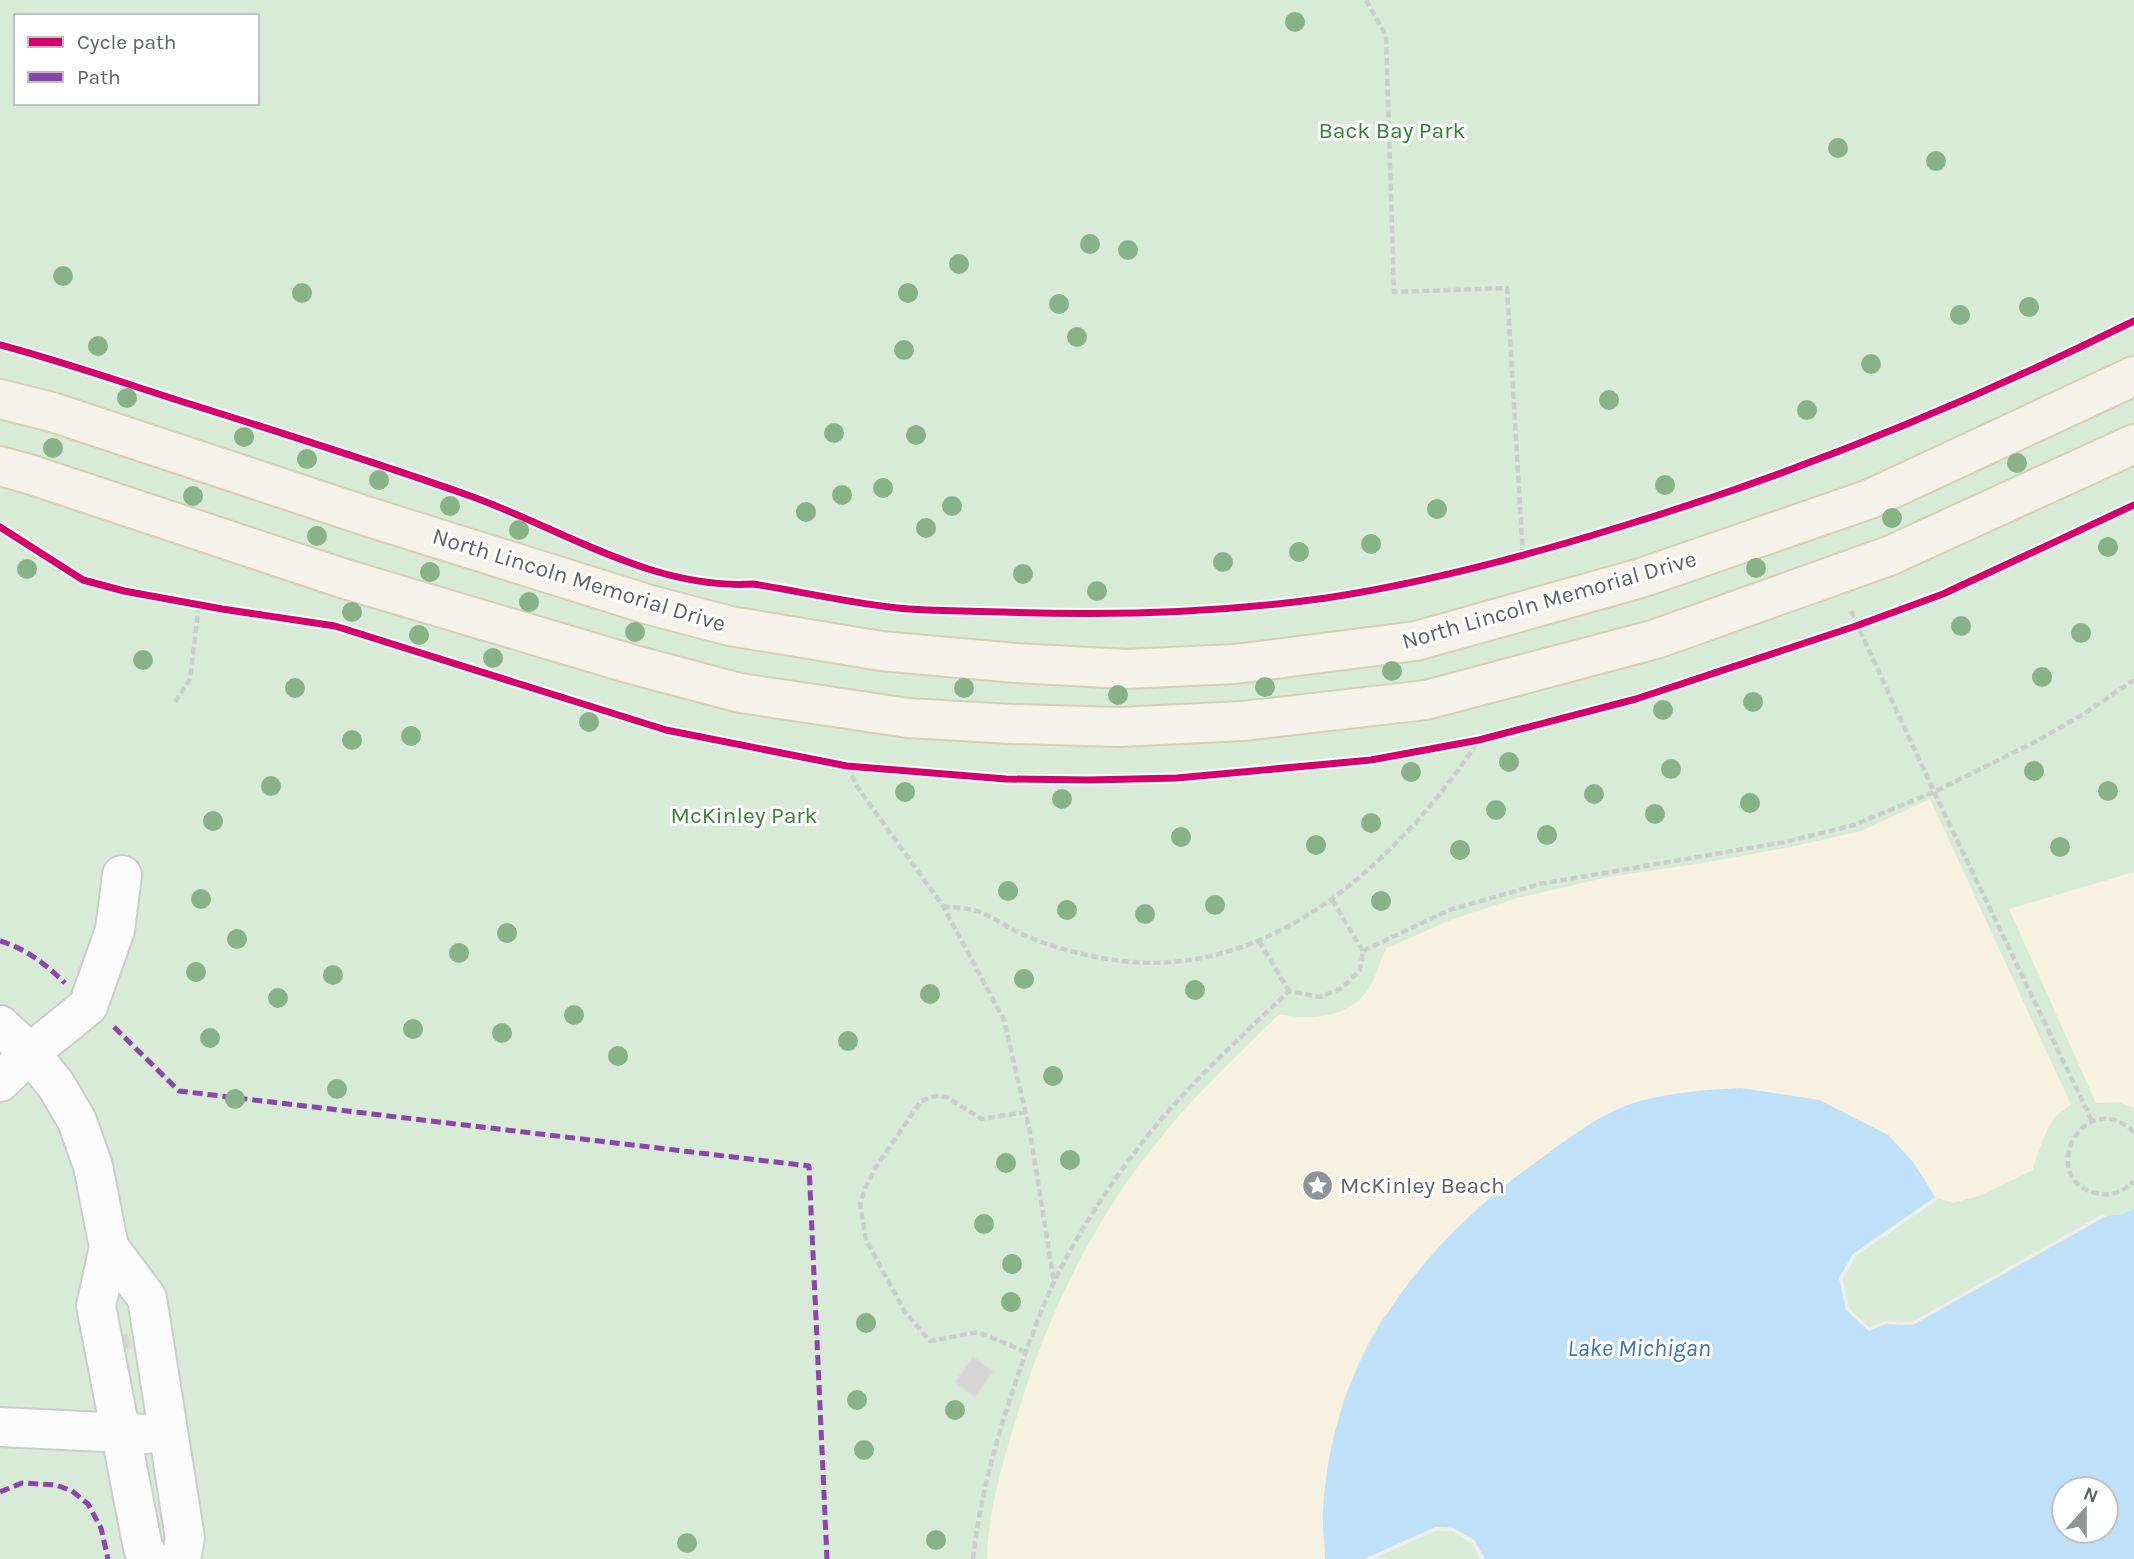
<svg xmlns="http://www.w3.org/2000/svg" width="2134" height="1559" viewBox="0 0 2134 1559" font-family="Karla,sans-serif">
<style>
.green{fill:#d8ebd6;fill-rule:evenodd}
.sand{fill:#f6f1e1}
.water{fill:#bfe0f9;fill-rule:evenodd}
.pier{fill:#efeeea}
.building{fill:#d6d5d3;stroke:#deddd9;stroke-width:2}
.lines{fill:none;stroke-linecap:round;stroke-linejoin:round}
.minor-casing{stroke:#cbcccc;stroke-width:42}
.major-casing{stroke:#d7ceb8;stroke-width:42}
.path{stroke:#cacfcc;stroke-width:4.5;stroke-dasharray:7 3.5;stroke-linecap:butt}
.minor{stroke:#fdfcfc;stroke-width:38}
.major{stroke:#f4f2e9;stroke-width:38}
.quiet{stroke:#8e44ad;stroke-width:5;stroke-dasharray:10 5;stroke-linecap:butt}
.cycleway-casing{stroke:#fff;stroke-width:11}
.cycleway{stroke:#d6006c;stroke-width:7}
.tree{fill:#88b388}
.labels{text-anchor:middle;dominant-baseline:central;stroke-width:6;stroke-linejoin:round;paint-order:stroke}
.park-label{font-size:23px;fill:#348238;stroke:#fff}
.street-label{font-size:23px;fill:#5f6368;stroke:#fff}
.poi-label{font-size:23px;fill:#5f6368;stroke:#fff;text-anchor:start}
.water-label{font-size:24px;font-style:italic;fill:#4174aa;stroke:#fff}
</style>
<rect width="100%" height="100%" fill="#efeeea"/>
<path class="green" d="M0,0H2134V1209L2120,1215L2106,1217L1913,1325L1323,1512L1325,1559H0ZM16,16H257V103H16Z
M1436,1527C1463,1528 1472,1536 1485,1559H1364Z"/>
<path class="sand" d="M1930,799L2071,1105C2066,1108 2060,1112 2056,1116C2048,1123 2035,1159 2033,1170L1982,1195L1953,1203L1935,1197L1913,1162L1888,1135L1819,1100L1740,1088L1383,1317L1363,1353L1344,1398L1332,1448L1323,1512L1325,1559H987C988,1511 1002,1465 1016,1419C1046,1318 1091,1223 1158,1141C1194,1095 1238,1055 1279,1014C1311,1021 1350,1018 1369,988C1377,976 1379,961 1387,948L1453,919L1517,898L1608,877L1703,863L1786,848L1861,831Z
M2134,872V1108L2118,1102L2096,1103L2009,909Z"/>
<path class="water" d="M1740,1088L1819,1100L1888,1135L1913,1162L1935,1197L1853,1254L1839,1278L1846,1310L1869,1331L1886,1324L1913,1325L2106,1216L2120,1215L2134,1209V1559H1485L1474,1540L1453,1528L1436,1527L1364,1559H1325C1325,1543 1322,1527 1323,1511C1331,1361 1417,1248 1536,1162C1568,1139 1601,1112 1640,1101C1673,1092 1707,1090 1740,1088ZM2064,1489H2106V1531H2064Z"/>
<path class="pier" d="M1935,1197L1938,1198L1937,1200L1856,1256L1843,1279L1849,1308L1869,1327L1886,1321L1912,1322L2101,1215L2106,1216L1913,1325L1886,1324L1869,1331L1846,1310L1839,1278L1853,1254Z
M1436,1527L1453,1528L1474,1540L1485,1559H1481L1471,1543L1452,1531H1436L1373,1559H1364Z"/>
<path class="building" d="M120,1334H129L131,1348L122,1349Z
M973,1357L994,1371L975,1397L955,1382Z"/>
<g class="lines">
<defs>
<path id="minor" d="M0,1025L30,1053L56,1085L77,1121L93,1166L109,1247L96,1306L143,1548L150,1559
M0,1082L30,1053L88,1006L115,930L122,875
M109,1247L147,1298L185,1538L181,1559
M0,1427L146,1434"/>
<path id="major" d="M0,399L52,412L369,517L650,605L730,626L881,651L1016,663L1126,669L1235,664L1416,641L1641,578L1870,499L2134,376
M0,466L29,474L345,579L631,664L740,693L908,718L1012,724L1120,727L1243,721L1426,700L1656,639L1889,556L2134,444"/>
</defs>
<use href="#minor" class="minor-casing"/>
<use href="#major" class="major-casing"/>
<path class="path" d="M1366,0L1386,36L1394,292L1507,288L1523,557
M1851,611L1934,792L2092,1121
M175,702L190,679L199,604
M847,766L858,788L943,906L1004,1020L1030,1132L1054,1282
M1332,900L1363,951
M943,906C955,908 969,908 980,912C995,918 1008,928 1022,934C1051,947 1082,955 1114,960C1269,983 1400,860 1479,740
M1259,941L1289,991
M1026,1112L982,1119L946,1097L935,1096L921,1101L876,1167L866,1186L860,1204L866,1240L905,1312L930,1341L978,1332L1026,1352
M2134,1132C2084,1085 2036,1177 2095,1193C2110,1197 2123,1192 2134,1181
M973,1559C979,1504 993,1451 1010,1399C1023,1360 1036,1321 1053,1284C1076,1236 1106,1190 1138,1148C1182,1090 1237,1041 1289,991L1320,997L1342,988L1360,970L1363,951L1449,910L1540,884L1785,842L1854,825L1934,792L2033,743L2082,715L2134,680"/>
<use href="#minor" class="minor"/>
<use href="#major" class="major"/>
<path class="quiet" d="M0,941C27,949 45,964 65,983
M114,1027L179,1091L809,1166L827,1559
M0,1492L22,1483L56,1485L72,1491L88,1504L101,1528L108,1559"/>
<defs>
<path id="cycleway" d="M0,345C60,361 118,381 177,400C276,431 375,462 473,497C564,530 653,590 753,584C805,592 857,605 909,609C940,611 972,611 1003,612C1110,616 1220,613 1326,598C1424,583 1519,558 1613,529C1793,475 1966,404 2134,321
M0,527L83,580L124,591L222,609L335,626L666,730L847,766L1006,779L1088,780L1177,778L1371,760L1479,740L1636,699L1856,626L1943,594L2134,505"/>
</defs>
<use href="#cycleway" class="cycleway-casing"/>
<use href="#cycleway" class="cycleway"/>
</g>
<g class="tree">
<circle cx="1295" cy="22" r="10"/>
<circle cx="1838" cy="148" r="10"/>
<circle cx="1936" cy="161" r="10"/>
<circle cx="1090" cy="244" r="10"/>
<circle cx="1128" cy="250" r="10"/>
<circle cx="959" cy="264" r="10"/>
<circle cx="63" cy="276" r="10"/>
<circle cx="302" cy="293" r="10"/>
<circle cx="908" cy="293" r="10"/>
<circle cx="1059" cy="304" r="10"/>
<circle cx="2029" cy="307" r="10"/>
<circle cx="1960" cy="315" r="10"/>
<circle cx="1077" cy="337" r="10"/>
<circle cx="98" cy="346" r="10"/>
<circle cx="904" cy="350" r="10"/>
<circle cx="1871" cy="364" r="10"/>
<circle cx="127" cy="398" r="10"/>
<circle cx="1609" cy="400" r="10"/>
<circle cx="1807" cy="410" r="10"/>
<circle cx="834" cy="433" r="10"/>
<circle cx="916" cy="435" r="10"/>
<circle cx="244" cy="437" r="10"/>
<circle cx="53" cy="448" r="10"/>
<circle cx="307" cy="459" r="10"/>
<circle cx="2017" cy="463" r="10"/>
<circle cx="379" cy="480" r="10"/>
<circle cx="1665" cy="485" r="10"/>
<circle cx="883" cy="488" r="10"/>
<circle cx="842" cy="495" r="10"/>
<circle cx="193" cy="496" r="10"/>
<circle cx="450" cy="506" r="10"/>
<circle cx="952" cy="506" r="10"/>
<circle cx="1437" cy="509" r="10"/>
<circle cx="806" cy="512" r="10"/>
<circle cx="1892" cy="518" r="10"/>
<circle cx="926" cy="528" r="10"/>
<circle cx="519" cy="530" r="10"/>
<circle cx="317" cy="536" r="10"/>
<circle cx="1371" cy="544" r="10"/>
<circle cx="2108" cy="547" r="10"/>
<circle cx="1299" cy="552" r="10"/>
<circle cx="1223" cy="562" r="10"/>
<circle cx="1756" cy="568" r="10"/>
<circle cx="27" cy="569" r="10"/>
<circle cx="430" cy="572" r="10"/>
<circle cx="1023" cy="574" r="10"/>
<circle cx="1097" cy="591" r="10"/>
<circle cx="529" cy="602" r="10"/>
<circle cx="352" cy="612" r="10"/>
<circle cx="1961" cy="626" r="10"/>
<circle cx="635" cy="632" r="10"/>
<circle cx="2081" cy="633" r="10"/>
<circle cx="419" cy="635" r="10"/>
<circle cx="493" cy="658" r="10"/>
<circle cx="143" cy="660" r="10"/>
<circle cx="1392" cy="671" r="10"/>
<circle cx="2042" cy="677" r="10"/>
<circle cx="1265" cy="687" r="10"/>
<circle cx="295" cy="688" r="10"/>
<circle cx="964" cy="688" r="10"/>
<circle cx="1118" cy="695" r="10"/>
<circle cx="1753" cy="702" r="10"/>
<circle cx="1663" cy="710" r="10"/>
<circle cx="589" cy="722" r="10"/>
<circle cx="411" cy="736" r="10"/>
<circle cx="352" cy="740" r="10"/>
<circle cx="1509" cy="762" r="10"/>
<circle cx="1671" cy="769" r="10"/>
<circle cx="2034" cy="771" r="10"/>
<circle cx="1411" cy="772" r="10"/>
<circle cx="271" cy="786" r="10"/>
<circle cx="2108" cy="791" r="10"/>
<circle cx="905" cy="792" r="10"/>
<circle cx="1594" cy="794" r="10"/>
<circle cx="1062" cy="799" r="10"/>
<circle cx="1750" cy="803" r="10"/>
<circle cx="1496" cy="810" r="10"/>
<circle cx="1655" cy="814" r="10"/>
<circle cx="213" cy="821" r="10"/>
<circle cx="1371" cy="823" r="10"/>
<circle cx="1547" cy="835" r="10"/>
<circle cx="1181" cy="837" r="10"/>
<circle cx="1316" cy="845" r="10"/>
<circle cx="2060" cy="847" r="10"/>
<circle cx="1460" cy="850" r="10"/>
<circle cx="1008" cy="891" r="10"/>
<circle cx="201" cy="899" r="10"/>
<circle cx="1381" cy="901" r="10"/>
<circle cx="1215" cy="905" r="10"/>
<circle cx="1067" cy="910" r="10"/>
<circle cx="1145" cy="914" r="10"/>
<circle cx="507" cy="933" r="10"/>
<circle cx="237" cy="939" r="10"/>
<circle cx="459" cy="953" r="10"/>
<circle cx="196" cy="972" r="10"/>
<circle cx="333" cy="975" r="10"/>
<circle cx="1024" cy="979" r="10"/>
<circle cx="1195" cy="990" r="10"/>
<circle cx="930" cy="994" r="10"/>
<circle cx="278" cy="998" r="10"/>
<circle cx="574" cy="1015" r="10"/>
<circle cx="413" cy="1029" r="10"/>
<circle cx="502" cy="1033" r="10"/>
<circle cx="210" cy="1038" r="10"/>
<circle cx="848" cy="1041" r="10"/>
<circle cx="618" cy="1056" r="10"/>
<circle cx="1053" cy="1076" r="10"/>
<circle cx="337" cy="1089" r="10"/>
<circle cx="235" cy="1099" r="10"/>
<circle cx="1070" cy="1160" r="10"/>
<circle cx="1006" cy="1163" r="10"/>
<circle cx="984" cy="1224" r="10"/>
<circle cx="1012" cy="1264" r="10"/>
<circle cx="1011" cy="1302" r="10"/>
<circle cx="866" cy="1323" r="10"/>
<circle cx="857" cy="1400" r="10"/>
<circle cx="955" cy="1410" r="10"/>
<circle cx="864" cy="1450" r="10"/>
<circle cx="936" cy="1540" r="10"/>
<circle cx="687" cy="1543" r="10"/>
</g>
<defs>
<symbol id="sight-disc" viewBox="-11 -11 22 22"><circle r="9.5" fill="#919496" stroke="#fff"/><path d="M0-6L1.8-2.2L6-1.7L2.9 1.2L3.7 5.4L0 3.3L-3.7 5.4L-2.9 1.2L-6-1.7L-1.8-2.2Z" fill="#fff"/></symbol>
</defs>
<g fill-rule="evenodd">
<use href="#sight-disc" x="1300" y="1168" width="35" height="35"/>
</g>
<g class="labels">
<g class="park-label">
<text x="1392" y="130">Back Bay Park</text>
<text x="744" y="815">McKinley Park</text>
</g>
<g class="street-label">
<text transform="translate(579 580) rotate(17)">North Lincoln Memorial Drive</text>
<text transform="translate(1549 600) rotate(-16)">North Lincoln Memorial Drive</text>
</g>
<g class="poi-label">
<text x="1340" y="1185">McKinley Beach</text>
</g>
<g class="water-label">
<text x="1639" y="1348">Lake Michigan</text>
</g>
</g>
<rect x="14" y="14" width="245" height="91" fill="#ffffff" stroke="#bfc1c3" stroke-width="2"/>
<rect x="28" y="37" width="35" height="10" fill="#d6006c" stroke="#bfc1c3" stroke-width="2"/>
<text x="77" y="49" font-size="21" fill="#5f6368">Cycle path</text>
<rect x="28" y="72" width="35" height="10" fill="#8e44ad" stroke="#bfc1c3" stroke-width="2"/>
<text x="77" y="84" font-size="21" fill="#5f6368">Path</text>
<g transform="translate(2085 1510) rotate(21)"><circle r="33" fill="#ffffff" stroke="#bfc1c3" stroke-width="2"/>
<path d="M0-5L12 26L0 18L-12 26Z" fill="#919496"/>
<text y="-10" font-size="19" font-weight="bold" text-anchor="middle" fill="#5f6368">N</text>
</g>
</svg>
